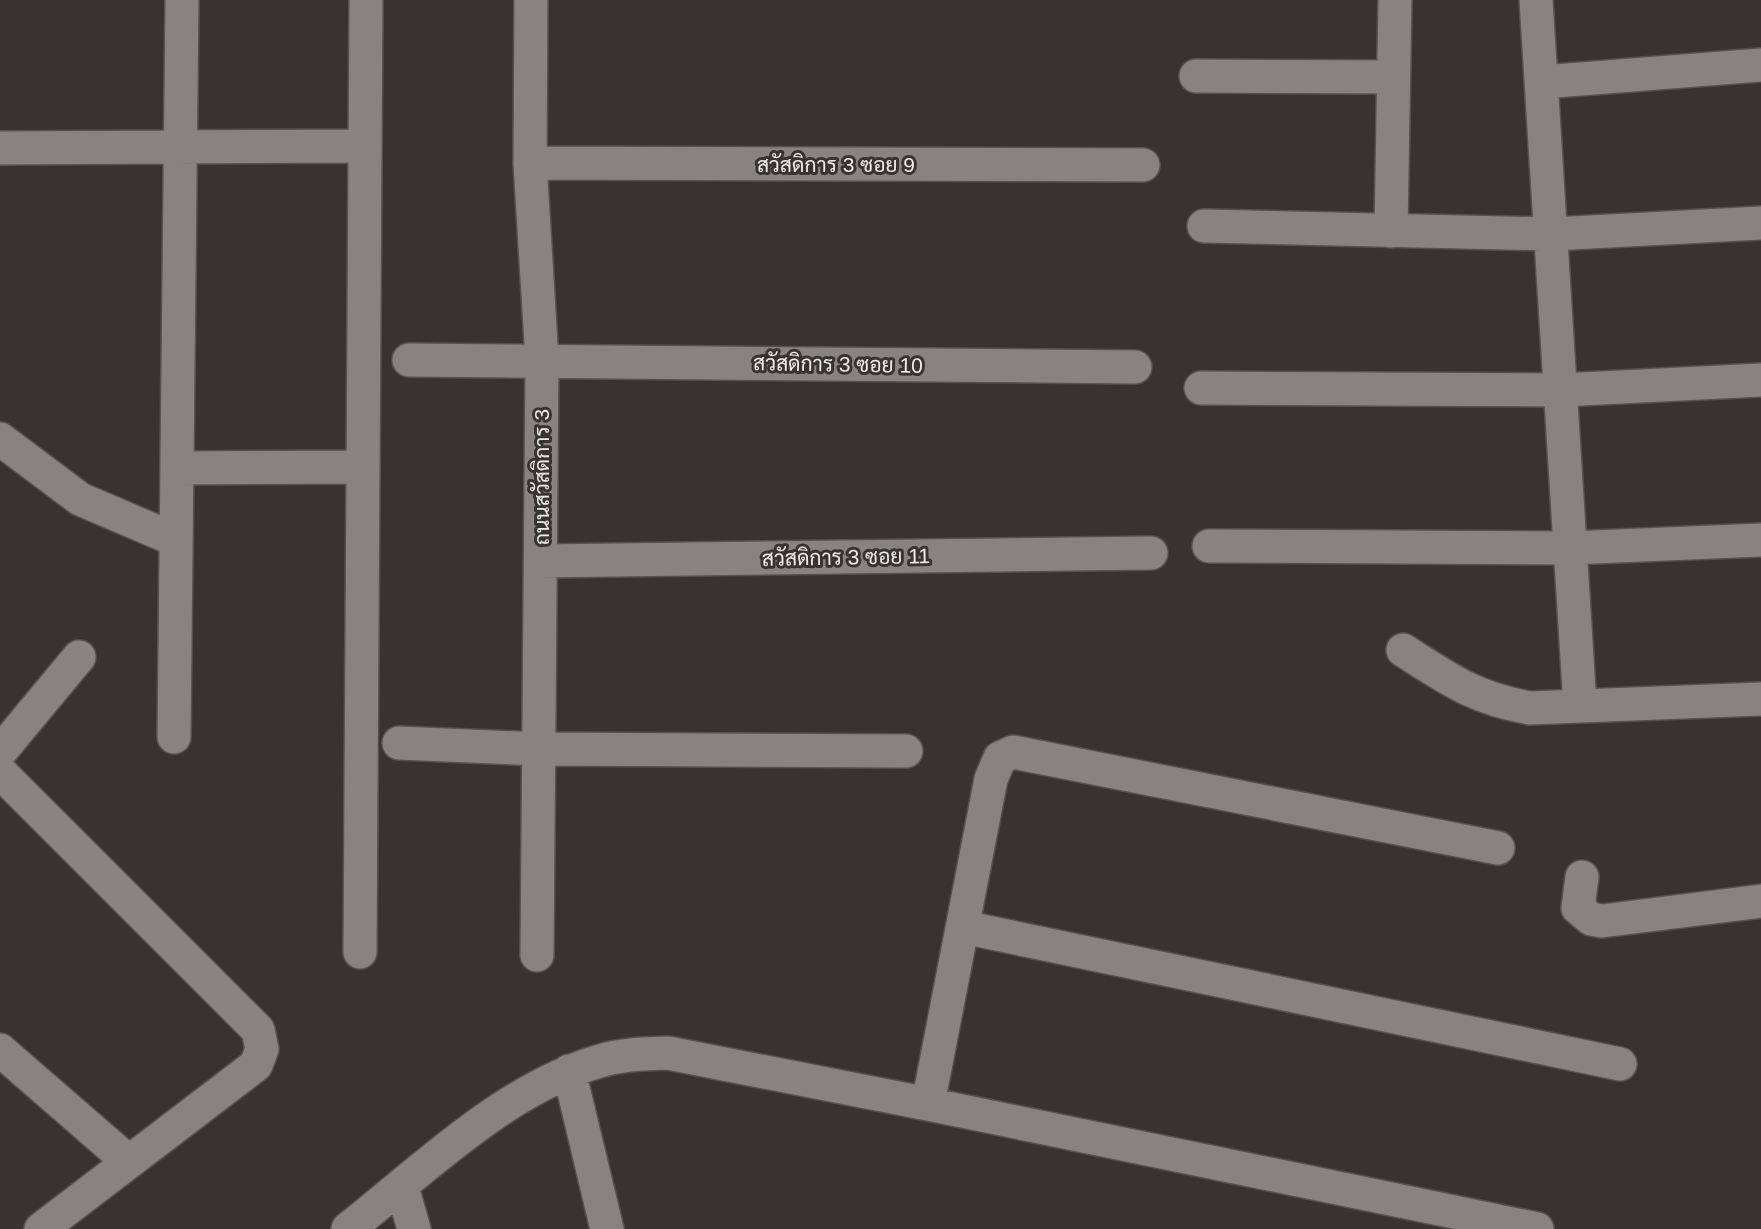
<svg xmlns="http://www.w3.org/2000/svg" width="1761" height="1229" viewBox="0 0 1761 1229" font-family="Arial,Sarabun,sans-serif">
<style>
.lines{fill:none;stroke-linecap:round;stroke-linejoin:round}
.minor-casing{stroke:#54514f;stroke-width:36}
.minor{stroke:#888381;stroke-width:33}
.labels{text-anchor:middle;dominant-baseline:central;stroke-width:6;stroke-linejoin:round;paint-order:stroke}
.street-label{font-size:21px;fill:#edebe9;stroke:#373331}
</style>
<rect width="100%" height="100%" fill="#373331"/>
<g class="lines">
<defs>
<path id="minor" d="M531,0L530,163L542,360L537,955
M1536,0L1580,706
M1196,76L1393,77
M1542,82L1761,65
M0,148L365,146
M530,163L1143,165
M1204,226L1552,234L1761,223
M1391,231L1395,0
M409,360L1135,367
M1201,388L1561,390L1761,380
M0,439L80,499L176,540
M177,468L363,467
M1209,546L1570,548L1761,540
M541,561L1151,553
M1403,650C1450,680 1474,698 1530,708L1761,699
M174,737L182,0
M399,743L540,749L906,751
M0,752L79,657
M0,772L258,1030L262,1049L256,1065L41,1229
M1582,877L1578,908L1591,919L1602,921L1761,901
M963,927L1620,1064
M360,952L366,0
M0,1050L129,1162
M569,1071L607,1229
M928,1104L991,779L1000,758L1013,752L1498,848
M402,1187L414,1229
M348,1229C424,1169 506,1088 600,1061C623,1054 645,1054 668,1053L928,1104L1537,1229"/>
</defs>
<use href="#minor" class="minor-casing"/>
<use href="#minor" class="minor"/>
</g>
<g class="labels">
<g class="street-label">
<text x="836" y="164">สวัสดิการ 3 ซอย 9</text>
<text transform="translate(838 364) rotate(1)">สวัสดิการ 3 ซอย 10</text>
<text transform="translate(541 477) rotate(-90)">ถนนสวัสดิการ 3</text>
<text transform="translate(846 557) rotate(-1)">สวัสดิการ 3 ซอย 11</text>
</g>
</g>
</svg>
